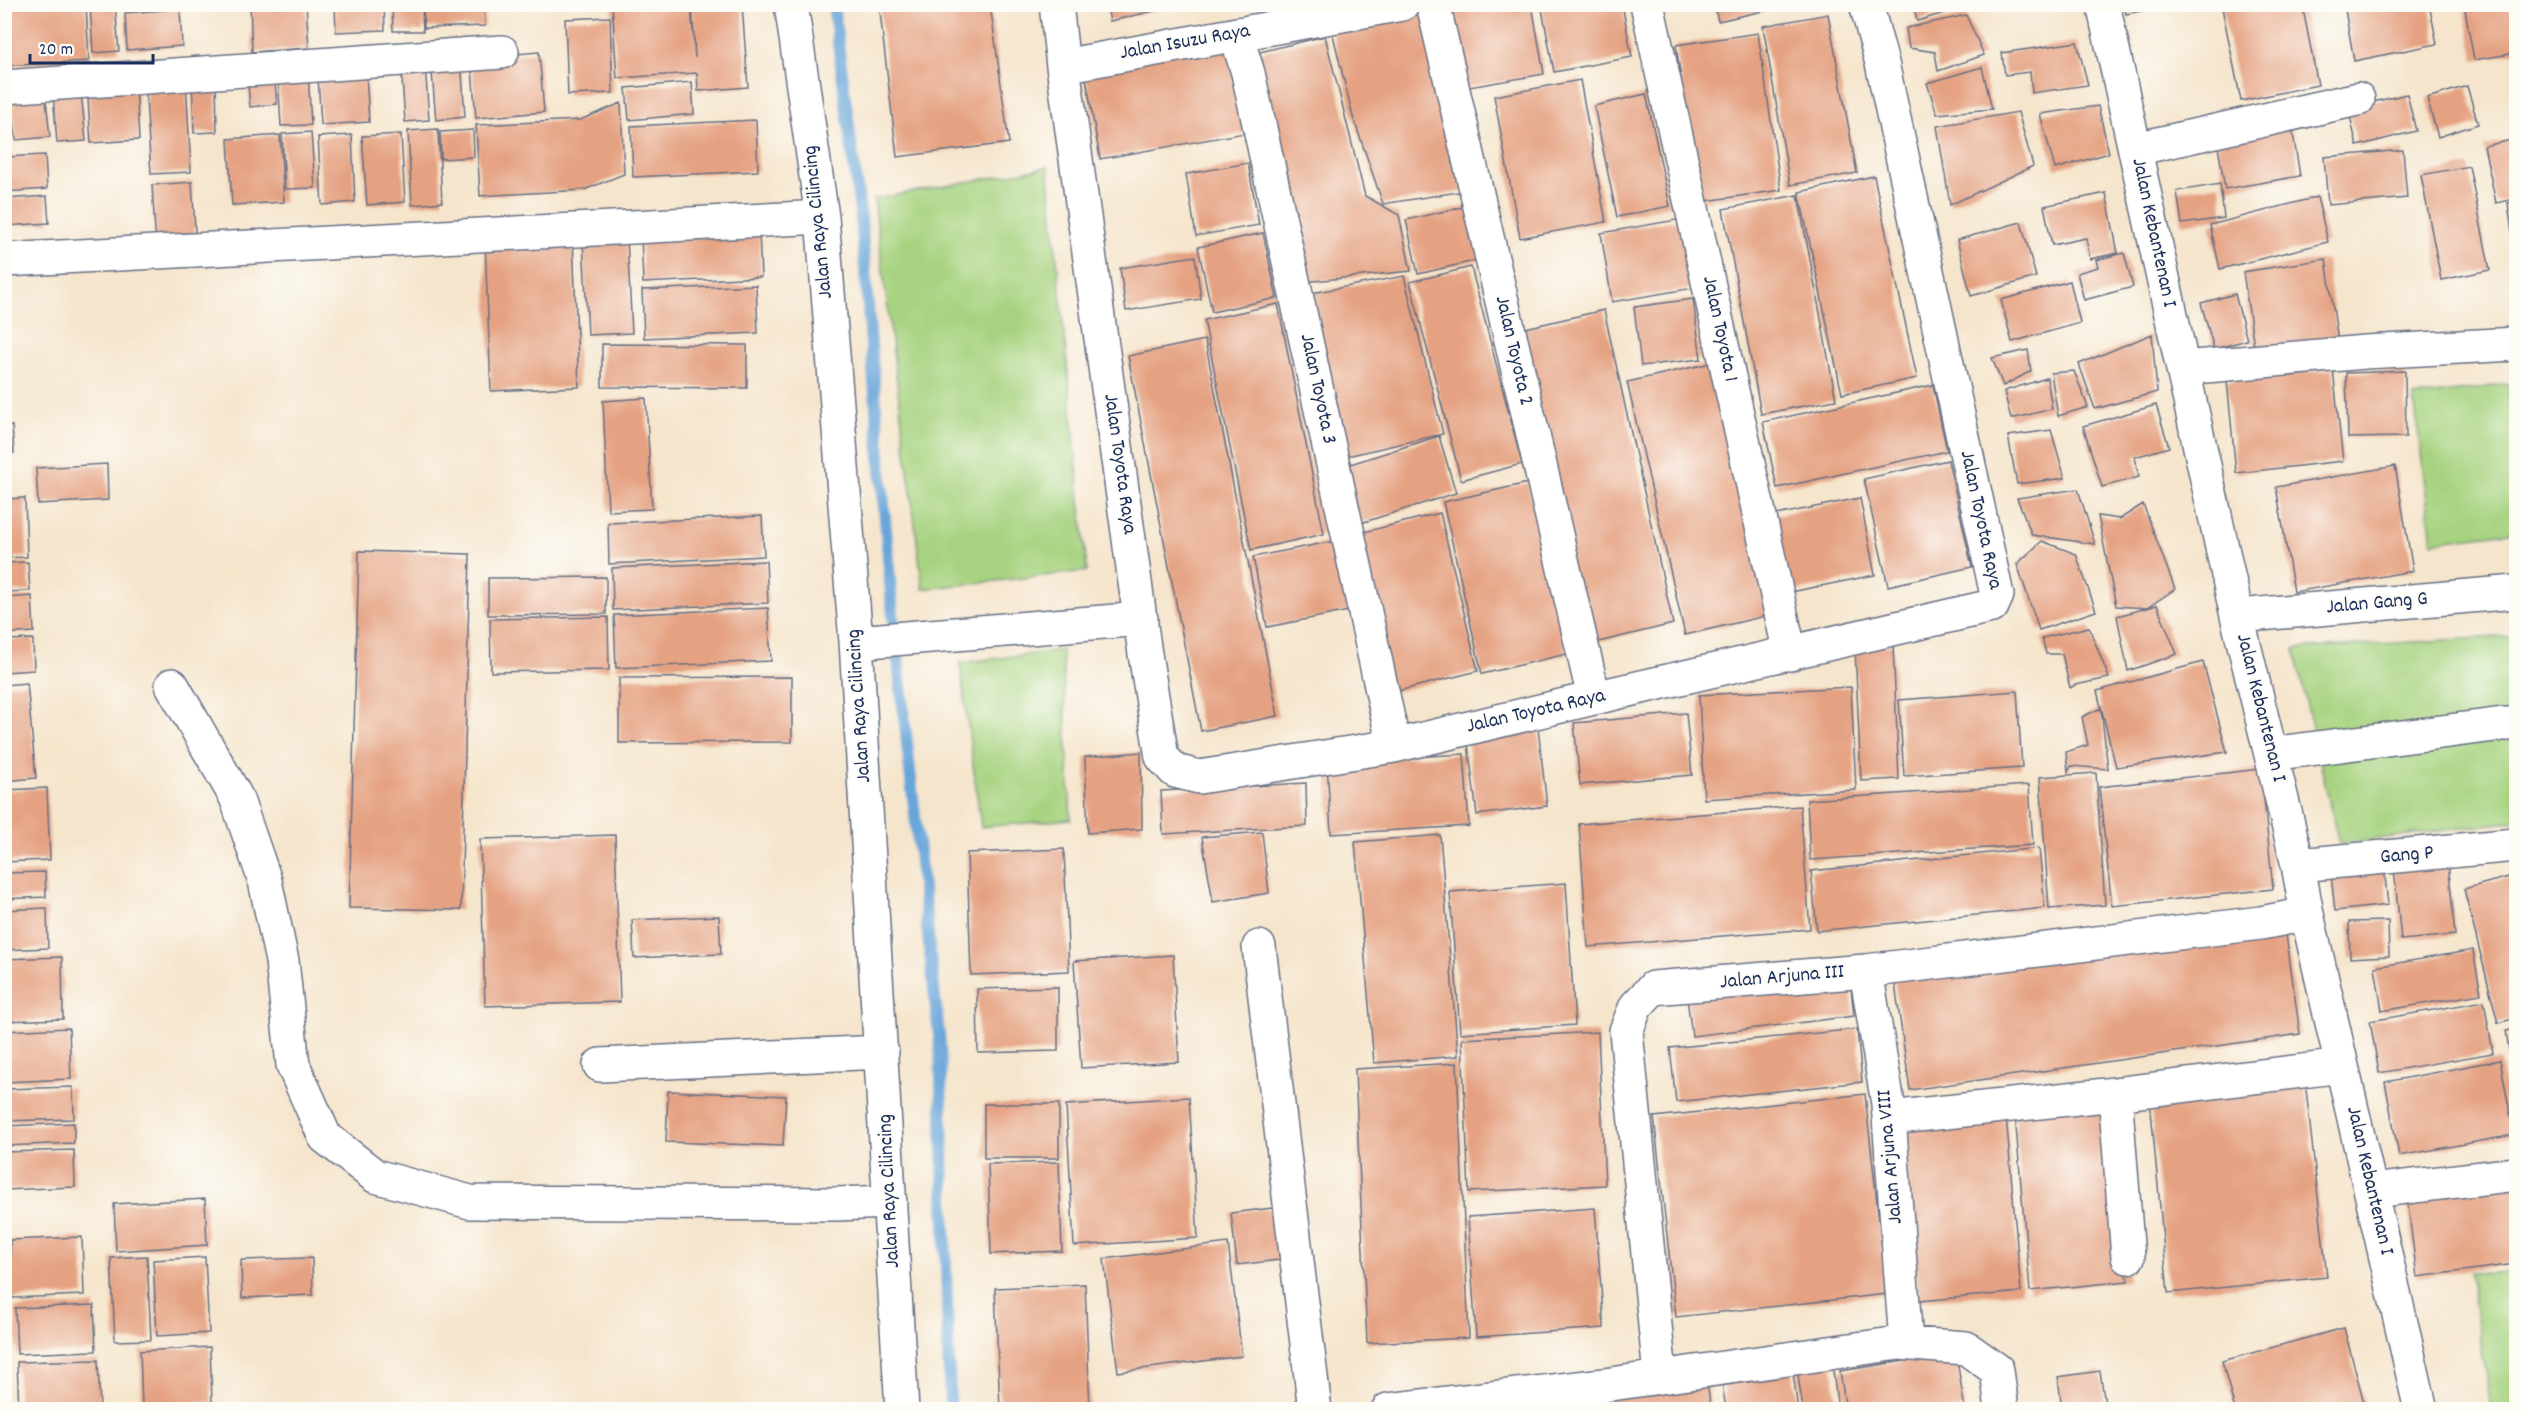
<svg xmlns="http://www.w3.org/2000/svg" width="2521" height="1414" viewBox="0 0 2521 1414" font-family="Dekko,sans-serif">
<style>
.green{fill:#a7d380;stroke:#61816f;stroke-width:1.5}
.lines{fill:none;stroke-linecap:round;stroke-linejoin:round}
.stream{stroke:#67a5d9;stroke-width:12}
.building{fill:#e5a282}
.minor-casing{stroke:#676f84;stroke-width:36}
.minor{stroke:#fff;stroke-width:33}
.labels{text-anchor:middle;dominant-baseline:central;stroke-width:4.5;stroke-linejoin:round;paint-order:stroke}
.street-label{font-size:21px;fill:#1b2f5e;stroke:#fdfcf7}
</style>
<rect width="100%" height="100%" fill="#fdfcf7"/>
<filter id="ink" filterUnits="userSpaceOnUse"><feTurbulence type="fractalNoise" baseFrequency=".0167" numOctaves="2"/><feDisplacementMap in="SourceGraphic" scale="12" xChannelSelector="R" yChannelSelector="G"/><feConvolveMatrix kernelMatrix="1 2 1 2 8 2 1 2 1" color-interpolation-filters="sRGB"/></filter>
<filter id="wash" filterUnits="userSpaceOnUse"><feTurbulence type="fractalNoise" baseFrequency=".008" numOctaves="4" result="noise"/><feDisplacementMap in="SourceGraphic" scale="24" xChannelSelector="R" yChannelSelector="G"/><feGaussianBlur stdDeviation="1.35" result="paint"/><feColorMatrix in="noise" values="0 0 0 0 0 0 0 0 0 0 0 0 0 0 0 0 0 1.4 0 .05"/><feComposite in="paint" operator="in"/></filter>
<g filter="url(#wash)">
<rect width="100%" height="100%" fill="#f5e5cc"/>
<path class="green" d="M1048,167L1087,571L923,589L874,199Z
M2508,384L2516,451V531L2432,542L2414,397Z
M2516,636V821L2339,844L2294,649Z
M1062,650L1071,819L981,827L960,663Z
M2470,1273L2516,1274V1409H2491Z"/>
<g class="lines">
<path class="stream" d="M833,4L861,219L892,606L940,1044L950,1410"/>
</g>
<g id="blocks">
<path class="building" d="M4,4H86L89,61L4,66Z
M90,4H115L119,51L93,53Z
M250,4H306L309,48L252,52Z
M335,4H384L385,30L336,32Z
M392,4H422L423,31H393Z
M423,4H484L485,26L424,28Z
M612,4H691L695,58L692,4H742L748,87L698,91L697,73L617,78Z
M879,4H990L1009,143L897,157Z
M1106,4H1180V5L1110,21Z
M1541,4H1622L1632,57L1554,72Z
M1714,4H1790V5L1718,21Z
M1913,4H1964L1965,7L1917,21Z
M2124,4H2166V6L2126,14Z
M2238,4H2302L2318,85L2241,101L2222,8Z
M2344,4H2429L2437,44L2354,61Z
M2464,4H2516V53L2474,60Z
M1450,5H1532L1544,74L1464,88Z
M1428,8L1471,190L1383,204L1353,117L1332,31Z
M180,9L182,46L127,50L125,13Z
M1828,14L1857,173L1790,185L1763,26Z
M1966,15L1984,55L1938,71L1935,52L1909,48L1906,28Z
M610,17L613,93L568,95L565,19Z
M1758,33L1781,190L1699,202L1676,45Z
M1325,36L1365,196L1399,215L1411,271L1304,282L1296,214L1256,53Z
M1229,42L1245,133L1100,159L1084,67Z
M2077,42L2088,85L2032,93L2030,72L2005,75L2002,53Z
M539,52L544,112L476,118L471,58Z
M461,59L465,117L436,120L431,61Z
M425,63L429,120L405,122L401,64Z
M1982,67L1992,109L1937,114L1927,83Z
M274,72L277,104L250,107L247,75Z
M308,72L311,125L281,126L278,74Z
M366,73L369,122L321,125L318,77Z
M216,77L217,132L194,133L192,78Z
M186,79L191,172L151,174L145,82Z
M1580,80L1606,222L1520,238L1494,96Z
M136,82L139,140L91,143L87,86Z
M692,82L694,114L629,120L626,88Z
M2467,86L2478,124L2438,137L2427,98Z
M45,91L50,137L16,140L11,95Z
M81,91L86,141L57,143L53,94Z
M1646,94L1670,206L1617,217L1594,106Z
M2407,94L2416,131L2357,146L2348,108Z
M621,103L624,174L584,190L480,196L476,125L580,120Z
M2098,106L2109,153L2055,169L2040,114Z
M2018,112L2033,166L1950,205L1937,126Z
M756,120L758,171L633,177L631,126Z
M2292,127L2300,176L2225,189L2217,140Z
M438,129L442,202L412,205L408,131Z
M473,130L474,157L441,159L440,132Z
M311,132L315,188L285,189L282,134Z
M401,134L405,202L367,205L362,136Z
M280,135L284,202L232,205L228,139Z
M352,135L355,202L322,205L318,137Z
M2516,139V199L2496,203L2484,146Z
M2403,150L2407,198L2328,205L2324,157Z
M45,155L47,189L4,192V157Z
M1248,163L1259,225L1196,236L1186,174Z
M2469,166L2490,270L2441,280L2421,175Z
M1874,176L1917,378L1842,394L1799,192Z
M192,182L196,245L156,247L152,185Z
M2220,184L2224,218L2182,224L2177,191Z
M2106,193L2118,253L2090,259L2086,238L2052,245L2044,206Z
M1798,195L1836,400L1761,414L1723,209Z
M47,196L49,223L6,226L4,199Z
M2317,197L2328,242L2220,269L2210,225Z
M2516,202V255H2515L2508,203Z
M1471,205L1483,259L1418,274L1406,220Z
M1682,219L1694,288L1612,302L1601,233Z
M2021,222L2036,277L1971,296L1957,240Z
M759,230L761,277L643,283L641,235Z
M1263,233L1277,298L1212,312L1198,247Z
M627,238L632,333L588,335L583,241Z
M573,239L579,387L491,391L485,243Z
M2124,253L2133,287L2084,300L2077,273L2098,267L2096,260Z
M1195,256L1201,299L1126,311L1120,268Z
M2326,259L2338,341L2255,353L2243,272Z
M1471,267L1522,464L1461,480L1410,282Z
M1404,276L1443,434L1338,458L1300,295Z
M2070,281L2080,323L2012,342L2001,300Z
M756,285L758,333L644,338L642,290Z
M2235,294L2247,340L2214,349L2201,303Z
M1693,299L1701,359L1641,366L1634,307Z
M1278,304L1324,534L1251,550L1204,320Z
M1604,310L1673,624L1586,645L1513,331Z
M2152,334L2157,392L2095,409L2079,364Z
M1205,340L1278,716L1201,731L1128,356Z
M602,344L747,345V388L602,387Z
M2028,350L2031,371L2003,386L1992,358Z
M1716,362L1774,614L1685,635L1627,382Z
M2333,369L2343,461L2236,473L2227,381Z
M2074,371L2088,407L2058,416L2051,373Z
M2405,371L2406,437L2348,438L2346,373Z
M2047,378L2052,409L2011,419L2004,391Z
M1933,385L1947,451L1777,488L1763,422Z
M646,398L652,509L608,511L603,401Z
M2156,405L2169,447L2135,457L2139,477L2102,487L2083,426Z
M4,426H12L14,453L4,454Z
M2051,430L2065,478L2017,484L2008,436Z
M1439,436L1456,493L1361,523L1344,466Z
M1948,460L1972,567L1888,586L1864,479Z
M107,464L108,500L38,504L36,468Z
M2395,466L2413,571L2294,592L2276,487Z
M1528,483L1567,654L1482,674L1443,502Z
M2078,489L2095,544L2032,535L2017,498Z
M25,498L27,557L4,558V499Z
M1860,498L1875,575L1781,594L1766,517Z
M2143,504L2175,589L2147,608L2157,605L2177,654L2128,671L2117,616L2147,608L2116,606L2098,516L2120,519Z
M1440,513L1478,671L1390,693L1356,534Z
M762,516L764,556L609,564L608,523Z
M1335,541L1349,611L1267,627L1253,557Z
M2042,541L2076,554L2096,611L2039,630L2017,564Z
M359,551L470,554L461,910L349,908Z
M766,561L768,603L613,610L612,568Z
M28,562L30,591L4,592V563Z
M606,577V614L488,615V578Z
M32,596L34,632L4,634V598Z
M768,608L771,661L616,668L614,615Z
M608,617L609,670L491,672L490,619Z
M2089,627L2109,678L2075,685L2070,688L2062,654H2046L2042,638Z
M33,639L34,670L4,672V640Z
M1893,645L1899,779L1861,781L1855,647Z
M2203,662L2227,752L2116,767L2097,691Z
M792,677V742L619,743V678Z
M27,683L36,778L4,781V685Z
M1851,687L1856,790L1704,799L1699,695Z
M2017,691L2022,768L1904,776L1899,700Z
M2101,708L2108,769L2071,766L2068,772L2066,752L2088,745L2082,717Z
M1686,713L1692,775L1580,785L1574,723Z
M1538,728L1547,806L1477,815L1467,736Z
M1141,752L1142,829L1088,833L1085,757Z
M1464,754L1469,826L1331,834L1327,762Z
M2261,769L2273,889L2112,906L2099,787Z
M2096,773L2105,905L2049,909L2040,777Z
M1306,783L1307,826L1163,834L1161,791Z
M2029,785L2033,845L1810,860L1807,800Z
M47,788L50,860L4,862V790Z
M1800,806L1810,929L1588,947L1579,824Z
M1262,832L1269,893L1213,902L1202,837Z
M615,835L620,1002L485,1006L480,839Z
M1440,835L1458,1056L1374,1063L1355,842Z
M2039,848L2045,908L1817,931L1811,871Z
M1064,849L1069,971L971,975L967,853Z
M2448,862L2455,935L2401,940L2394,868Z
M2384,867L2388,905L2335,911L2331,874Z
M45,872L46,897L4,899V873Z
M2516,875V1018L2498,1023L2464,889Z
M1566,883L1575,1025L1460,1033L1450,892Z
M47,908L48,948L4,950V910Z
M719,916L721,954L634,958L632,920Z
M2284,920L2300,1034L1910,1090L1894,977Z
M2388,921L2389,956L2350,958L2349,922Z
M2473,950L2481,994L2382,1011L2375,967Z
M1173,955L1179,1062L1081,1068L1074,961Z
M62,957L63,1019L4,1021V959Z
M1850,978L1854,1016L1692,1036L1687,998Z
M1058,987V1051L978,1053L977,989Z
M2484,1001L2493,1053L2379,1073L2370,1021Z
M69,1028L71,1079L4,1082V1031Z
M1857,1029L1862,1082L1676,1102L1670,1048Z
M2516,1029V1089H2515L2506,1031Z
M1598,1032L1605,1185L1469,1192L1462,1039Z
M2500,1060L2514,1135L2399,1156L2385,1082Z
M1457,1063L1469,1338L1367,1343L1355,1069Z
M2305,1080L2327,1277L2168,1293L2150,1100Z
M73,1087L74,1119L4,1121V1089Z
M668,1091L786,1096L783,1146L666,1142Z
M1865,1094L1887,1294L1676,1317L1654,1117Z
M1189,1097L1198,1238L1074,1246L1066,1105Z
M984,1104H1059V1158H984Z
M2108,1104L2128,1281L2030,1291L2015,1115Z
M2006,1115L2021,1292L1919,1301L1903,1126Z
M74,1123V1143L4,1146V1126Z
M74,1150L75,1187L4,1190V1152Z
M1059,1162L1062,1251L991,1254L988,1164Z
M2516,1184V1264L2417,1277L2407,1198Z
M205,1199L207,1245L116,1251L114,1204Z
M1281,1207L1287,1259L1237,1265L1231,1213Z
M1595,1208L1604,1328L1476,1337L1468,1217Z
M82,1237L84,1295L12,1298L10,1240Z
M1228,1243L1242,1356L1118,1372L1104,1259Z
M147,1256L151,1340L115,1341L111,1258Z
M205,1257L209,1333L157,1336L153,1260Z
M312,1258L313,1295L242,1298L241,1260Z
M1085,1284L1090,1410H1000L995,1288Z
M94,1305L96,1351L17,1354L15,1308Z
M2344,1328L2366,1410H2235L2222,1361Z
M210,1347L212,1402L142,1406L140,1351Z
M1956,1353L1965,1410H1846L1840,1371Z
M98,1360L100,1410H19L17,1362Z
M1832,1363L1838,1410H1803L1797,1368Z
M1792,1365L1798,1410H1726L1721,1375Z
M2100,1371L2106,1410H2062L2058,1377Z
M1706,1376L1711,1410H1583L1581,1396Z"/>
</g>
</g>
<g filter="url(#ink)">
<use href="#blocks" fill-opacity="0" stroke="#676f84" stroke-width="1.5"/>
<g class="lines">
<defs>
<path id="minor" d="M791,4L822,217L856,642L902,1410
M1056,4L1063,66L1145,654L1162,757L1175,771L1199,777L1394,746L1594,698L1992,606L1997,595L1882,63L1866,4
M1433,4L1594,698
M1647,4L1790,654
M2103,4L2237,616L2298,865L2307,914L2421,1410
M1236,34L1248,73L1394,746
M1063,66L1402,4
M4,87L502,52
M2135,149L2358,99
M4,260L822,217
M2183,368L2365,352L2516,344
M2237,616L2516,592
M856,642L1141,619
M172,685L236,797L265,881L282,961L293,1065L325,1137L375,1176L470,1202L836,1204L890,1202
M2271,754L2503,724H2516
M2298,865L2516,845
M1259,947L1315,1410
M1866,971L1888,1104L1906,1343
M600,1065L882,1052
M2115,1094L2128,1257
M1889,1118L2115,1094L2342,1066
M2372,1191L2516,1174
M1660,1376L1626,1031L1636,1006L1653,988L1866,971L2261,923L2307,914
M1388,1410L1604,1385L1899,1343L1966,1348L1997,1370L2002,1410"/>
</defs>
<use href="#minor" class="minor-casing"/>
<use href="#minor" class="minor"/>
</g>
</g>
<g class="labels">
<g class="street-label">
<text transform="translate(1185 43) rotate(-10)">Jalan Isuzu Raya</text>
<text transform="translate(819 222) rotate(-96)">Jalan Raya Cilincing</text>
<text transform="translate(2153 233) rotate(78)">Jalan Kebantenan I</text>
<text transform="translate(1719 329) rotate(78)">Jalan Toyota 1</text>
<text transform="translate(1513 351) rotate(77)">Jalan Toyota 2</text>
<text transform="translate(1317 389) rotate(78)">Jalan Toyota 3</text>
<text transform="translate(1119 464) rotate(82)">Jalan Toyota Raya</text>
<text transform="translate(1980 520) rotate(78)">Jalan Toyota Raya</text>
<text transform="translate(2377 604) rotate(-5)">Jalan Gang G</text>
<text transform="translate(860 706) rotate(-94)">Jalan Raya Cilincing</text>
<text transform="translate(2260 708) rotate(76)">Jalan Kebantenan I</text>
<text transform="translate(1536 712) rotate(-13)">Jalan Toyota Raya</text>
<text transform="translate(2407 856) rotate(-5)">Gang P</text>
<text transform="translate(1782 978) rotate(-5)">Jalan Arjuna III</text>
<text transform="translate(1891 1157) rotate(-95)">Jalan Arjuna VIII</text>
<text transform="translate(2369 1181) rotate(77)">Jalan Kebantenan I</text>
<text transform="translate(890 1191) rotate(-93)">Jalan Raya Cilincing</text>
</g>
</g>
<rect width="2521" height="1414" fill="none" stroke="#fdfcf7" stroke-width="24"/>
<path d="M30 54v9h123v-9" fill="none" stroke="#1b2f5e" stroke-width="3"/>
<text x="39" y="54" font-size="18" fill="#1b2f5e" stroke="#fdfcf7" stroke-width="4.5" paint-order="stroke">20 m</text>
</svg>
